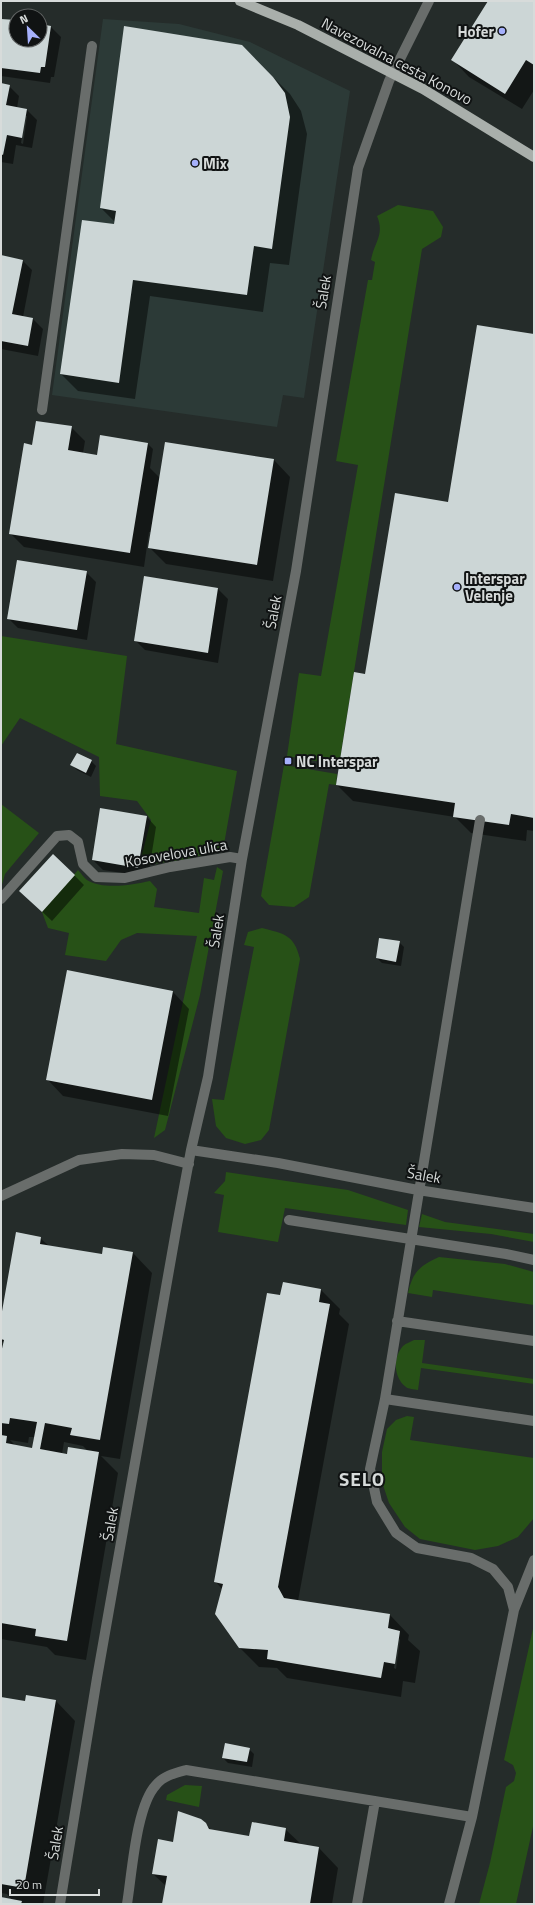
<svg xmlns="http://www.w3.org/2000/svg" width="535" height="1905" viewBox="0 0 535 1905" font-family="'Titillium Web',sans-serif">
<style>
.built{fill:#2c3a37}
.green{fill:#275117}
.shadow{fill:#0007;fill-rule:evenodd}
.building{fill:#ccd6d6}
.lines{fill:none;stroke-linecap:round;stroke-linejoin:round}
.minor{stroke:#696d6b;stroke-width:10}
.major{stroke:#a9afab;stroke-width:10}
.poi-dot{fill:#a6b1fc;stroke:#101313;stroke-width:1.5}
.labels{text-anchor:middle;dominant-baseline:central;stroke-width:4;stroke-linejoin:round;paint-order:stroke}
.poi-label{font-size:15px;font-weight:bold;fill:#d7dbda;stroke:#101313;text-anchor:start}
.street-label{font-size:15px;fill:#d7dbda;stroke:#101313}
.district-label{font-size:19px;font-weight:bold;letter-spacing:1px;fill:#d7dbda;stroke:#101313}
</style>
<rect width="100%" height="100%" fill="#252c2a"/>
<path class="built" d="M103,19L179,24L250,42L350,91L304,398L283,395L277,427L52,395Z"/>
<path class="green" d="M398,205L433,211L443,227L441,237L422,249L339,765L287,756L299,673L321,676L358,465L336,461L368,280H372L375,262L371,260C374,242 385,235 377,216Z
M1,636L127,656L116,744L237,771L223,850L187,859L139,866L151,820L137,801L100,796L99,757L20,718L1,746Z
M284,765L337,774L336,785L329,784L309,897L294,907L269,905L261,896Z
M1,804L39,833L5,874L1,888Z
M217,867L223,871L200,995L165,1130L154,1138L197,936L137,933L121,940L106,961L65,955L69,933L48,928L42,912L78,870C81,873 84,878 87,880C103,890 132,885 150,881L157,889L154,907L199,913L204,878L214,880Z
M262,928C284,934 294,934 300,959L269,1130L261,1140L245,1144L226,1138L216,1126L212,1099L224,1100L254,947L244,945L248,932Z
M226,1172L348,1190L408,1210L406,1225L285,1208L278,1242L218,1232L224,1195L214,1193L225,1181Z
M422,1214L445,1222L534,1234V1242L491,1234L419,1227Z
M439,1257L505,1264L534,1272V1305L433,1290L432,1297L408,1293C413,1271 420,1266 439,1257Z
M414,1340H425L422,1363L534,1379V1384L421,1368L418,1390C414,1389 408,1389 406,1387C393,1377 393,1357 403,1346C406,1343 411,1342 414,1340Z
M407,1416L414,1417L410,1440L534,1458V1518L518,1537L498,1546L475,1550L420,1539L405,1527L389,1503L382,1482V1452L387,1429L396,1420Z
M534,1624V1822L516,1904H479L490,1863L506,1787L514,1781L516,1773L513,1765L504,1760Z
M185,1785L202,1786L199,1807L166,1800L167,1795Z"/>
<path class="shadow" d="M489,1H534V90L522,109L469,77L453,60Z
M1,20L16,22V40H40V26L51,27L61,37L54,77H51L50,83L1,76Z
M242,46L290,94L301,111L307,134L289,265L270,263L263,312L150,296L135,399L78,391L61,374L114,225L115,222L101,208Z
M1,84L9,86L19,96L17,108L27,110L37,120L32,148L16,145L13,164L1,162ZM25,116H27L23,144L21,143Z
M1,256L22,260L32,270L23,317L33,319L43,329L38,356L1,349Z
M534,335V831L527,830L526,841L471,833L455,817L353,801L337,785L366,675L449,503Z
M71,427L85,441L83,453L98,456L148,444L153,449L150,468L160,478L274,460L290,477L273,581L166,564L149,547L151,532H149L144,567L24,547L10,533L33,446Z
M86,572L96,582L87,640L18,628L8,618Z
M145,577L218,589L228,599L218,663L145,650L135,640Z
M91,761L96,766L91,777L77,770L72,765Z
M146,816L156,827L148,877L103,870L93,860Z
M74,875L84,885L52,921L31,901Z
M399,942L404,947L401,966L382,963L377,958Z
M68,971L173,992L189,1009L168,1116L63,1096L47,1079Z
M40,1238L49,1246L102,1255L104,1248L133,1253L152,1273L120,1459L101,1456L118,1473L86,1660L55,1655L47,1647L1,1639V1354L4,1344L1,1340V1323ZM29,1437H35L33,1449L16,1446L10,1440L28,1443ZM64,1442L83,1446L89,1452L62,1454Z
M321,1290L340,1309L339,1314L349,1324L298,1601L390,1615L409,1635L408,1640L420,1651L415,1683L403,1681L401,1697L287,1678L277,1668L259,1667L239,1647L222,1589L215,1581L281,1297ZM398,1638L400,1640L396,1669L394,1668Z
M1,1698L26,1703L56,1701L75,1721L43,1904H1V1898L12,1900L7,1894L1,1893Z
M249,1749L254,1754L252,1767L228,1763L223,1758Z
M205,1823L212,1831L250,1837L285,1829L302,1845L319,1848L338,1868L332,1904H163L166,1886L153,1874L174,1843Z"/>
<path class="building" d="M488,1H534V65L526,60L505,94L451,60Z
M1,19L16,20V40H40V24L51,26L45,67H41L40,73L1,68Z
M124,26L242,45L273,77L285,93L290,117L272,249L254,246L247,295L133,280L119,383L60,374L82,220L114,224L116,211L100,208Z
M1,83L10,85L6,105L27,109L22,138L7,135L3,155L1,154Z
M1,255L23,260L12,314L33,318L28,346L1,341Z
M477,325L534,334V818L511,814L509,825L453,817L455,803L336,785L354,672L365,674L395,493L448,502Z
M36,421L72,426L68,450L97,455L100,435L148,443L130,553L9,534L24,443L32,445Z
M165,442L274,459L257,565L148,548Z
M17,560L87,571L77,630L7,619Z
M144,576L218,588L208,653L134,641Z
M77,753L92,760L86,773L70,765Z
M100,808L147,816L138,868L92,860Z
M53,854L75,875L42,912L19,891Z
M379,938L400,941L396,962L376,958Z
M67,970L173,991L152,1100L46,1080Z
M16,1232L41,1237L40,1244L102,1254L103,1247L133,1252L100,1440L70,1435L72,1428L45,1423L40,1449L67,1454L68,1447L99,1452L67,1641L35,1636L36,1629L1,1623V1435L7,1436L6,1443L32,1448L37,1422L10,1418L9,1424L1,1423V1353L4,1340L1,1339V1317Z
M283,1282L321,1289L319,1302L330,1304L278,1587L284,1598L390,1614L388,1628L400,1631L395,1664L384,1662L381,1678L267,1659L268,1650L239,1648L215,1614L223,1584L214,1582L267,1293L280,1295Z
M26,1695L56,1700L24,1888L1,1884V1697L25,1701Z
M225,1743L250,1748L247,1762L222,1758Z
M178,1811L201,1819L206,1823L209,1829L249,1836L252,1822L286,1828L284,1841L319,1847L310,1904H162L167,1876L152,1874L158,1839L173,1842Z
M1,1897L22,1901L21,1904H1Z"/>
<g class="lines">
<path class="minor" d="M42,410L92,46
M480,820L385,1399L370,1469L377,1502L396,1533L417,1548L471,1558L493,1569L508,1587L514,1610
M1,899L57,836L69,835L78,842L83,864L96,877L125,878L170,867L230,857L242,859
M191,1150L278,1163L418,1190L534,1208
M1,1196L79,1160L122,1154L154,1155L189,1164
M289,1220L506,1254L534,1260
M397,1321L534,1341
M385,1399L534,1421
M60,1904L97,1678L177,1225L191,1150L208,1077L242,859L296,571L358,168L389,81L429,1
M127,1904C132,1874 136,1806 156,1785C163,1776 175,1773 186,1770L472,1817
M357,1904L375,1801
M449,1904L472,1817L514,1610L534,1560"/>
<path class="major" d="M240,1L298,25L423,89L534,157"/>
</g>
<g class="poi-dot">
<circle cx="502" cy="31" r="4"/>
<circle cx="195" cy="163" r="4"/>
<circle cx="457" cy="587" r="4"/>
<rect x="284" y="757" width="8" height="8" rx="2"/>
</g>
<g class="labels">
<g class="poi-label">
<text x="494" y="31" text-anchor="end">Hofer</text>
<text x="203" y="163">Mix</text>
<text x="465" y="578">Interspar<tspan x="465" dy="17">Velenje</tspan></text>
<text x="296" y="761">NC Interspar</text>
</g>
<g class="street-label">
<text transform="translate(397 61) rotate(28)">Navezovalna cesta Konovo</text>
<text transform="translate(323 292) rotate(-81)">Šalek</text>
<text transform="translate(273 612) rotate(-79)">Šalek</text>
<text transform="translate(176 853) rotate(-10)">Kosovelova ulica</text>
<text transform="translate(216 931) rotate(-81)">Šalek</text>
<text transform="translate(424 1175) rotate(10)">Šalek</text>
<text transform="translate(110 1524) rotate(-80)">Šalek</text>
<text transform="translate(55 1843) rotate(-81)">Šalek</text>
</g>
<g class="district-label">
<text x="362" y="1478">SELO</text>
</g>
</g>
<rect width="535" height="1905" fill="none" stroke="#d7dbda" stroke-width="4"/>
<g transform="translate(28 28) rotate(335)"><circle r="19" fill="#101313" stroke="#606363"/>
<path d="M0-3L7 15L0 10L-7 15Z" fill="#a6b1fc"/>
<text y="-6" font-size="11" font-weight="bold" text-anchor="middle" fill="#d7dbda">N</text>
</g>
<path d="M10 1889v6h89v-6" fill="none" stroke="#d7dbda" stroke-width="2"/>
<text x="16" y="1889" font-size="12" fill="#d7dbda" stroke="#101313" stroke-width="3" paint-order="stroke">20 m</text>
</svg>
